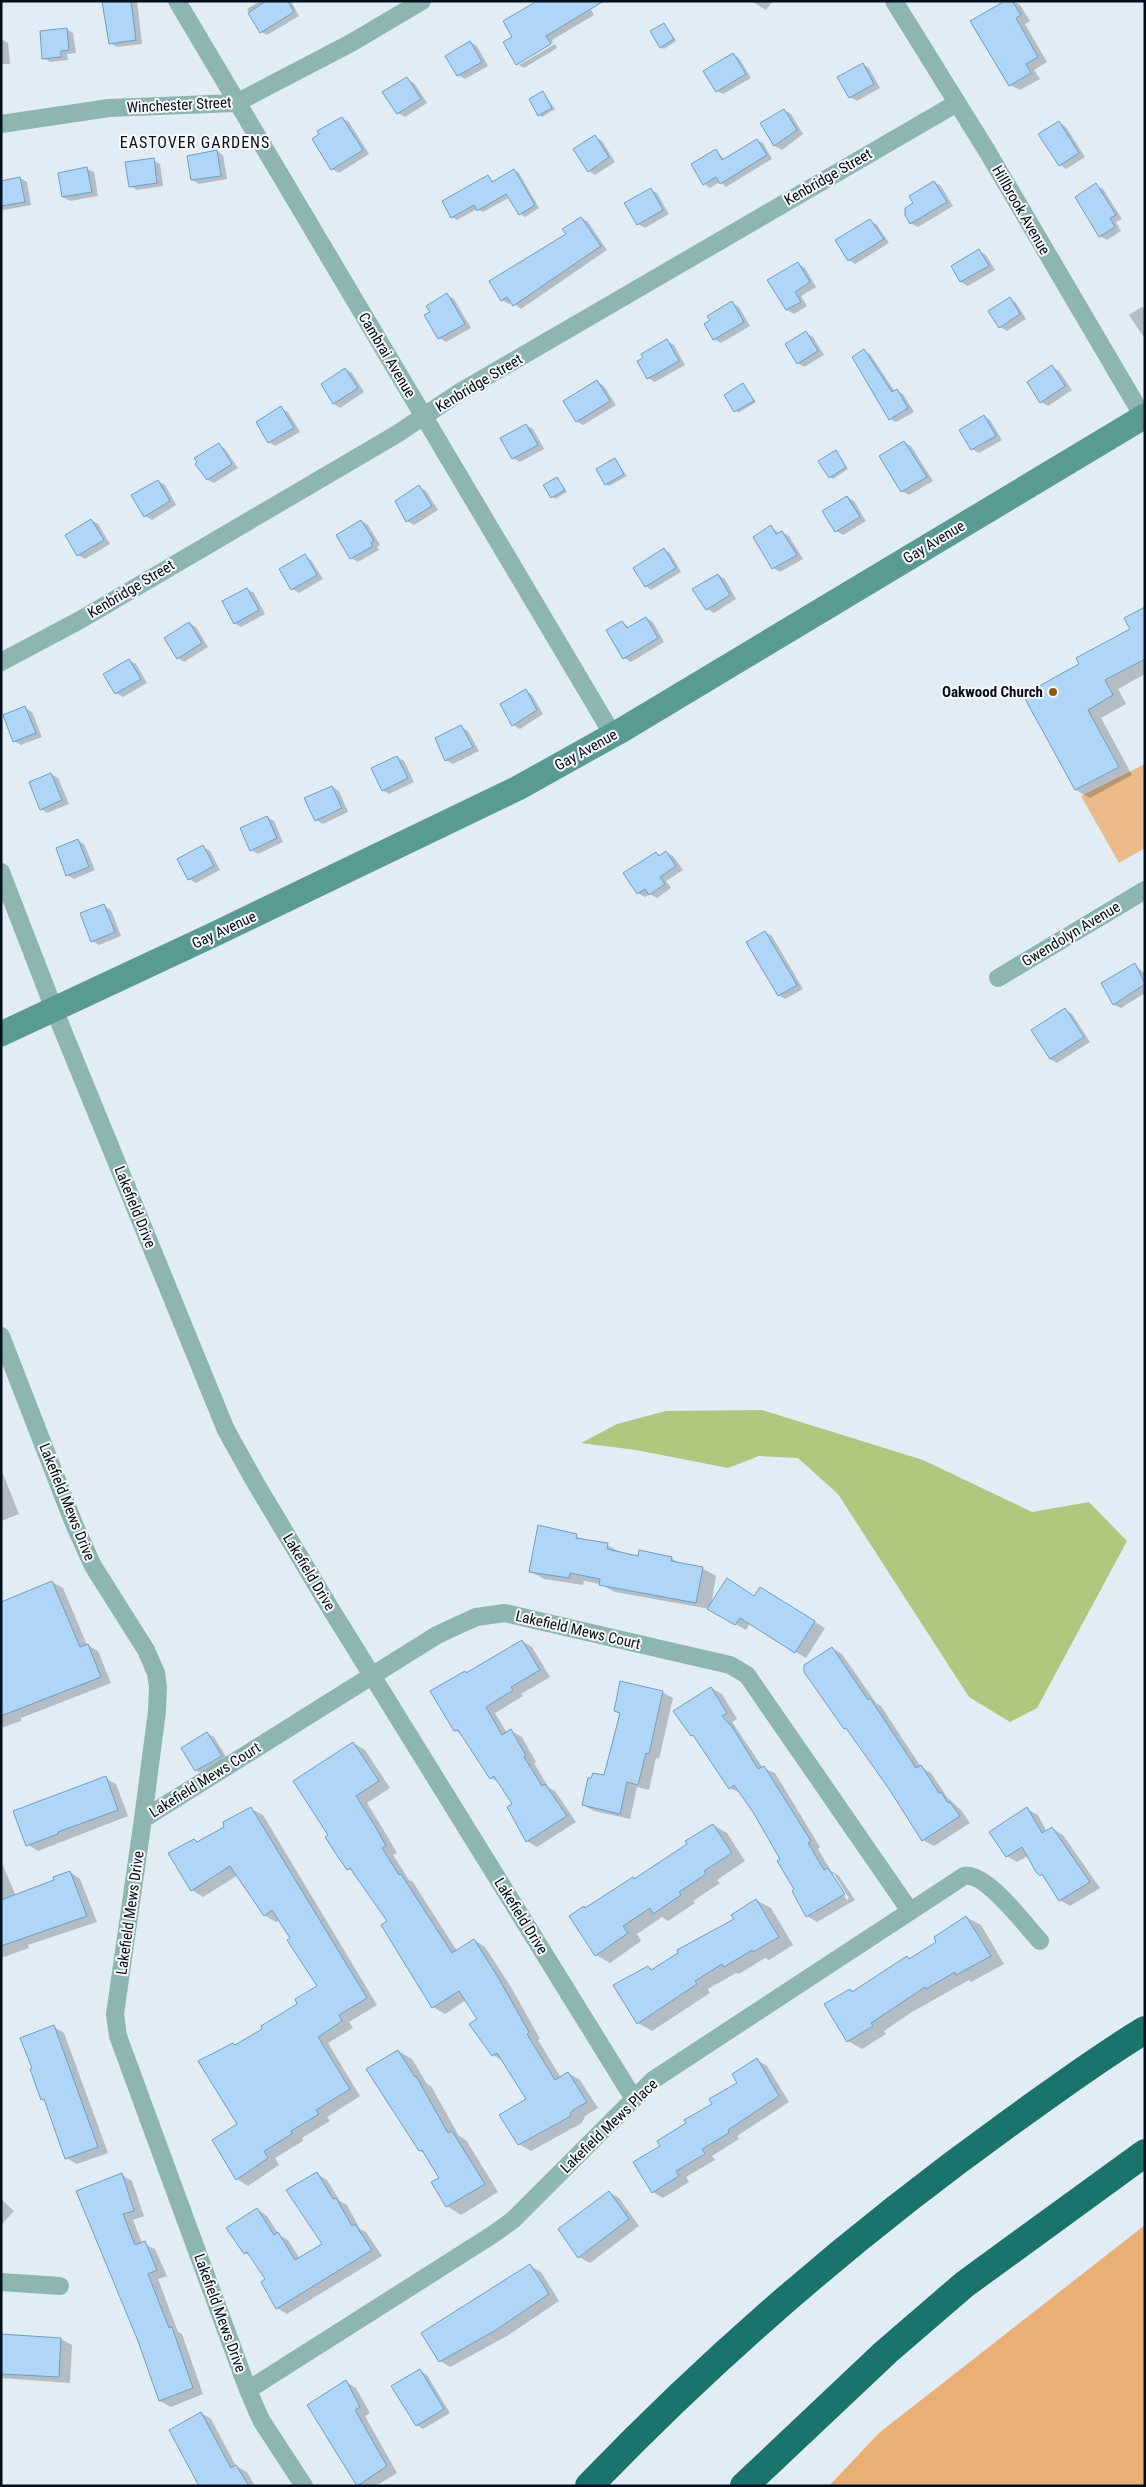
<svg xmlns="http://www.w3.org/2000/svg" width="1146" height="2487" viewBox="0 0 1146 2487" font-family="'Roboto Condensed',sans-serif">
<style>
.green{fill:#ebba8a}
.forest{fill:#eaaf75}
.water{fill:#adc87f}
.shadow{fill:#0003;fill-rule:evenodd}
.building{fill:#b0d6f7;stroke:#6d9ec7}
.lines{fill:none;stroke-linecap:round;stroke-linejoin:round}
.street{stroke:#8cb6af;stroke-width:18}
.secondary{stroke:#599b93;stroke-width:25}
.highway{stroke:#1b746b;stroke-width:28}
.poi-dot{fill:#915813;stroke:#f8f8f8;stroke-width:2}
.labels{text-anchor:middle;dominant-baseline:central;stroke-width:4;stroke-linejoin:round;paint-order:stroke}
.street-label{font-size:15px;fill:#000e1d;stroke:#f8f8f8}
.poi-label{font-size:15px;font-weight:bold;fill:#000e1d;stroke:#f8f8f8;text-anchor:end}
.neighbourhood-label{font-size:16px;letter-spacing:1px;fill:#000e1d;stroke:#f8f8f8}
</style>
<rect width="100%" height="100%" fill="#e2ecf5"/>
<path class="green" d="M1145,764V848L1119,863L1081,796Z"/>
<path class="forest" d="M1145,2225V2486H829L879,2433Z"/>
<path class="water" d="M762,1410L923,1460L1032,1512L1089,1502L1127,1541L1037,1708L1010,1722L969,1697L838,1494L798,1458L759,1456L728,1468L636,1450L581,1443L617,1424L666,1411Z"/>
<path class="shadow" d="M104,1H137L142,44L117,47L110,43Z
M260,1H291L299,16L267,35L261,32L247,9Z
M751,1H773L766,10Z
M1007,1H1013L1020,5L1030,21L1025,24L1047,62L1034,70L1040,79L1020,90L1010,85Z
M589,6L594,15L552,40L553,42L519,62V65L555,44L557,48L524,68L517,64L505,42Z
M664,24L676,41L664,49L661,47Z
M67,29L73,33L76,53L67,54L68,60L50,62L44,58Z
M1,39L8,43L10,64H1Z
M470,42L477,46L488,66L465,79L458,75Z
M733,54L739,58L751,78L723,94L717,91Z
M862,64L869,68L880,88L857,101L850,97Z
M407,79L414,83L427,103L405,117L398,113Z
M543,93L555,109L542,117L539,115Z
M784,110L791,114L803,134L782,150L775,146L762,123Z
M342,118L349,122L369,154L339,173L332,169Z
M1059,123L1066,127L1085,157L1066,169L1060,165Z
M595,137L602,141L615,162L595,175L589,171Z
M757,140L763,143L772,159L726,187L720,182L710,188L704,184L716,150L725,160Z
M217,151L223,155L227,179L199,184L192,180Z
M153,160L160,164L163,186L137,190L130,186Z
M87,169L94,172L98,196L70,201L63,197Z
M514,170L519,173L539,208L525,217L520,214L510,197L483,212L477,209L457,220L452,217L443,202L488,177L494,182Z
M20,178L27,182L31,205L4,210L1,209V182Z
M934,182L941,186L953,206L918,227L911,223L915,204Z
M1096,185L1103,189L1122,219L1116,222L1121,231L1107,240L1100,236Z
M651,190L657,193L669,214L645,228L638,224Z
M581,218L588,222L607,250L521,309L512,302L509,304L502,300L491,281L567,234Z
M870,221L877,225L889,243L855,264L849,260Z
M979,251L986,255L995,270L968,286L961,282L952,266Z
M798,264L805,268L816,287L801,296L807,306L794,314L787,310L783,302Z
M447,295L454,299L471,328L446,342L439,338L432,312Z
M1010,299L1016,303L1026,319L1007,331L1000,327Z
M732,303L739,307L750,326L721,343L714,339Z
M1142,307L1145,309V339L1129,315Z
M806,333L813,337L824,355L804,367L798,363Z
M667,341L674,345L685,365L655,382L648,378Z
M864,351L870,354L895,392L897,391L903,394L914,412L896,422L890,419Z
M1052,367L1059,371L1072,390L1048,406L1041,402Z
M345,369L352,373L364,392L340,408L334,404Z
M597,382L604,386L616,405L583,425L576,421Z
M743,385L756,402L738,413L726,396Z
M281,408L288,412L300,432L275,446L269,442Z
M984,416L990,420L1002,440L979,453L972,449Z
M526,425L533,429L544,449L520,462L513,458L502,439Z
M904,442L911,446L933,481L909,495L902,491Z
M219,445L225,449L238,468L214,483L207,479Z
M836,452L848,469L833,479L830,477Z
M615,460L627,476L609,486L606,484Z
M557,478L567,492L555,499L545,485Z
M158,481L165,485L176,505L152,520L145,516Z
M419,487L426,491L438,510L414,525L407,521Z
M847,497L854,501L866,521L843,535L836,531Z
M91,520L98,524L110,544L85,559L78,555L67,535Z
M361,521L368,525L380,545L377,547L379,550L358,562L351,558Z
M771,527L780,534L782,532L789,536L803,559L780,572L773,568Z
M664,550L670,553L681,572L651,590L646,586Z
M305,556L311,560L323,579L299,593L292,589Z
M718,575L725,579L736,599L714,613L707,609Z
M247,589L254,593L265,614L241,627L234,623Z
M1145,608V674L1118,689L1126,704L1101,718L1132,775L1090,798L1076,790L1025,695L1081,664L1132,629Z
M646,618L653,622L664,642L631,662L624,658L622,622L630,628Z
M189,623L196,627L208,647L184,662L178,658Z
M129,660L136,664L147,683L123,697L116,693Z
M526,691L532,695L543,714L520,729L513,725Z
M25,708L32,712L42,737L21,745L14,741Z
M461,727L468,731L479,751L453,764L446,760Z
M397,757L404,761L414,782L389,794L382,790Z
M51,774L58,778L69,804L47,813L41,809Z
M332,787L339,791L348,812L323,824L316,820Z
M267,817L274,821L283,842L258,854L251,850Z
M77,840L84,844L95,870L74,879L67,875Z
M203,847L210,851L220,870L196,883L189,879Z
M666,852L673,856L683,870L666,881L671,888L657,898L650,894L645,897L638,893L656,853L661,856Z
M104,906L111,910L121,936L99,945L92,941Z
M765,932L772,936L803,989L785,999L778,995Z
M1135,965L1145,974V993L1121,1008L1114,1005L1102,984Z
M1065,1010L1072,1014L1090,1042L1057,1063L1050,1059Z
M1,1469L19,1514L1,1521Z
M576,1536L584,1540L607,1545L622,1553L638,1557L671,1558L681,1564L702,1568L716,1576L711,1606L771,1595L825,1628L806,1658L750,1623L746,1630L710,1609L615,1592L600,1584L584,1581L583,1585L544,1579L530,1571Z
M52,1582L63,1588L87,1645L98,1651L111,1683L21,1718V1721L1,1728V1606Z
M522,1641L532,1647L550,1677L521,1694L523,1696L495,1713L507,1733L511,1731L522,1737L536,1762L534,1763L549,1788L555,1791L576,1822L537,1847L527,1841L513,1804L500,1783L491,1778L462,1735L455,1730L468,1674Z
M832,1648L842,1654L876,1703L881,1706L921,1767L931,1773L947,1797L961,1810L970,1823L934,1846L923,1840L890,1788L850,1732L845,1728Z
M711,1688L722,1694L737,1719L732,1722L763,1768L775,1773L820,1847L818,1849L831,1871L839,1876L855,1900L817,1922L807,1916L782,1859L741,1793L729,1788L696,1737L692,1735ZM831,1874H834L849,1898L847,1900Z
M662,1692L673,1698L659,1759L656,1758L649,1790L637,1787L630,1819L594,1811L583,1805L605,1776L621,1714L615,1711Z
M207,1733L214,1737L228,1760L203,1774L196,1770Z
M353,1743L365,1750L390,1788L367,1803L386,1834L397,1853L393,1855L409,1880L413,1882L457,1951L474,1940L485,1947L511,1987L540,2039L538,2040L561,2078L568,2073L580,2080L598,2108L585,2116L582,2123L531,2151L519,2144L527,2099L503,2061L493,2055L479,2019L466,2000L445,2014L433,2007L389,1921L356,1873L348,1869L330,1836Z
M105,1778L116,1784L128,1816L38,1851L28,1845Z
M251,1809L263,1815L377,2005L349,2022L353,2028L328,2043L360,2096L327,2117L330,2121L302,2138L303,2141L275,2158L279,2165L248,2186L237,2179L238,2125L236,2046L299,2004L319,1987L279,1920L276,1922L264,1915L238,1875L203,1897L192,1890L194,1840L199,1843Z
M1027,1809L1038,1815L1047,1832L1052,1828L1063,1835L1100,1888L1070,1906L1060,1900L1028,1856L1017,1862L1007,1856Z
M713,1825L727,1833L745,1861L717,1880L720,1883L693,1901L695,1903L668,1921L662,1917L637,1934L641,1941L610,1963L596,1955L584,1907L587,1909L635,1880L689,1844Z
M1,1861L16,1896L56,1881L70,1872L80,1879L97,1922L28,1945L29,1948L1,1958Z
M756,1900L771,1908L793,1945L769,1960L765,1958L739,1974L736,1973L708,1989L710,1993L652,2031L638,2023L648,1967L653,1970L736,1920Z
M966,1917L981,1925L1004,1964L971,1982L969,1980L912,2012L884,2031L886,2034L862,2049L848,2041L850,1990L854,1992L907,1958L910,1959L938,1942Z
M54,2027L64,2033L108,2153L77,2164L66,2158L46,2101L42,2099Z
M398,2051L412,2059L427,2084L431,2086L459,2136L466,2140L498,2192L461,2215L447,2206L433,2183L441,2178L426,2154L420,2151Z
M757,2060L767,2066L789,2102L737,2136L739,2139L712,2156L715,2160L686,2177L689,2182L663,2198L653,2192L662,2146L739,2084Z
M317,2174L327,2180L340,2201L347,2205L360,2229L366,2232L382,2256L287,2314L277,2308L267,2280L252,2257L245,2253L257,2209L267,2216L279,2235L288,2240L300,2259L324,2245Z
M122,2175L132,2181L144,2216L133,2220L142,2243L155,2249L167,2276L158,2279L178,2332L182,2334L203,2394L171,2407L160,2401L139,2340L77,2191Z
M609,2192L619,2198L639,2226L590,2263L579,2257L560,2230Z
M1,2199L14,2211L1,2225Z
M530,2266L541,2272L559,2301L507,2336L450,2367L440,2361Z
M1,2335L61,2339L72,2345L70,2383L1,2378Z
M420,2371L427,2375L450,2413L423,2429L417,2425Z
M346,2382L356,2388L370,2413L365,2416L397,2473L376,2486L358,2485Z
M201,2413L211,2419L236,2466L247,2472L255,2486H201Z"/>
<path class="building" d="M102,1H131L136,40L109,44Z
M266,1H288L294,12L260,33L248,13Z
M537,1H604L546,36L551,44L516,65L503,42L512,37L503,21Z
M1005,1H1012L1021,15L1016,18L1038,57L1026,64L1031,73L1009,86L970,21Z
M664,23L674,39L660,48L650,31Z
M67,28L69,50L61,51V57L42,59L40,31Z
M470,41L482,62L457,76L445,56Z
M733,53L746,74L716,92L703,71Z
M863,63L874,84L849,98L837,77Z
M407,77L421,99L397,114L382,92Z
M543,91L552,108L538,116L529,99Z
M784,109L797,130L774,146L760,123Z
M342,117L363,150L331,170L312,139L319,134L317,131Z
M1059,121L1079,153L1059,166L1038,134Z
M595,135L609,157L588,172L573,149Z
M757,139L767,155L720,184L716,177L703,185L691,164L716,149L722,160Z
M217,150L221,176L191,180L187,156Z
M154,158L157,183L129,187L125,162Z
M87,167L92,192L62,197L58,173Z
M514,169L535,205L519,215L506,194L477,211L474,205L451,218L442,201L488,175L492,182Z
M20,177L25,202L1,206V181Z
M934,181L947,202L910,224L905,215V208L913,203L909,196Z
M1096,183L1116,215L1110,218L1115,227L1099,237L1075,197Z
M651,188L663,210L637,225L624,203Z
M581,217L601,246L513,306L507,297L501,301L489,281L566,234L562,229Z
M870,219L884,239L848,261L835,240Z
M979,249L989,266L960,282L951,266Z
M798,262L810,282L795,292L801,302L786,310L767,280Z
M447,293L465,324L438,339L424,315L430,312L426,306Z
M1010,297L1020,314L999,328L988,311Z
M732,301L744,322L713,340L704,324L710,320L707,316Z
M806,331L818,351L797,364L785,344Z
M667,339L679,361L647,379L637,361L643,358L641,354Z
M864,349L892,392L897,389L908,408L889,420L852,357Z
M1052,365L1065,386L1040,403L1027,382Z
M345,368L358,388L333,404L321,384Z
M597,380L610,401L576,422L563,401Z
M743,383L754,401L734,412L724,395Z
M281,406L294,428L268,443L256,422Z
M984,415L996,436L971,450L959,430Z
M526,424L538,445L512,459L500,438Z
M904,441L927,477L901,492L879,456Z
M219,443L232,464L207,480L195,464L197,462L194,458Z
M836,450L846,467L829,478L818,461Z
M615,458L624,474L605,485L596,469Z
M557,477L565,490L551,498L543,485Z
M158,480L170,501L144,517L131,495Z
M419,485L432,506L406,522L395,501Z
M847,496L860,517L835,532L822,511Z
M91,519L104,540L77,556L65,535Z
M361,520L374,541L371,543L373,546L350,559L336,535Z
M771,525L776,534L782,531L797,555L772,569L753,537Z
M664,548L676,568L645,587L633,568Z
M305,554L317,575L291,590L279,569Z
M718,574L730,595L706,610L692,589Z
M247,588L259,610L234,624L222,601Z
M1145,607V659L1105,680L1113,695L1088,710L1119,767L1075,790L1023,695L1079,664L1076,658L1130,629L1124,618Z
M646,617L658,638L623,659L606,630L622,621L627,628Z
M189,622L202,643L177,659L164,638Z
M129,659L141,679L115,694L103,674Z
M526,689L537,710L512,726L500,704Z
M25,706L36,733L13,742L3,715Z
M461,725L473,747L445,761L435,738Z
M397,756L408,778L382,791L371,768Z
M51,773L62,800L40,810L29,782Z
M332,786L342,808L315,821L304,798Z
M267,816L277,838L250,851L240,828Z
M78,839L89,867L66,876L56,848Z
M203,845L214,866L188,880L177,859Z
M666,851L676,866L660,877L665,884L649,895L645,889L637,894L623,873L656,852L659,856Z
M104,904L115,932L91,942L80,913Z
M765,931L797,985L778,996L746,942Z
M1135,963L1145,984L1113,1005L1101,983Z
M1065,1008L1084,1037L1050,1059L1031,1030Z
M538,1525L577,1534L576,1538L608,1543L607,1549L638,1556L639,1550L672,1557L671,1561L703,1567L696,1603L599,1585L600,1579L570,1573L569,1578L529,1572Z
M727,1578L754,1596L760,1587L815,1621L795,1653L740,1618L735,1625L707,1609Z
M52,1581L80,1647L88,1644L101,1677L1,1716V1602Z
M522,1640L540,1670L511,1687L513,1690L486,1707L502,1735L511,1729L526,1756L524,1757L542,1786L545,1784L567,1816L526,1842L507,1807L512,1804L494,1776L490,1779L458,1730L454,1731L430,1691L465,1671L466,1673Z
M832,1647L868,1700L870,1698L916,1768L921,1765L939,1793L941,1792L948,1803L950,1802L960,1816L922,1841L889,1789L846,1728L844,1729L804,1672V1665Z
M620,1681L663,1691L649,1754L646,1753L638,1785L627,1782L620,1814L582,1805L588,1778H591L593,1773L604,1775L620,1713L614,1711Z
M711,1687L727,1713L722,1716L733,1728L758,1769L764,1766L811,1841L808,1843L824,1870L828,1868L845,1894L806,1917L792,1891L794,1889L777,1861L780,1859L753,1812L734,1785L729,1789L693,1735L691,1736L673,1711Z
M207,1732L222,1756L195,1771L181,1748Z
M353,1742L379,1781L356,1796L375,1826L386,1846L382,1848L399,1875L401,1874L452,1953L474,1939L499,1979L529,2032L527,2034L555,2080L568,2072L587,2102L573,2110L570,2114L571,2116L518,2145L499,2115L526,2099L497,2053L492,2056L469,2024L477,2019L459,1991L432,2008L381,1925L387,1921L350,1868L347,1870L334,1851L325,1837L328,1835L293,1781Z
M106,1776L118,1810L58,1832V1834L26,1846L13,1811Z
M251,1807L367,1998L339,2015L342,2021L318,2037L350,2089L316,2110L319,2114L291,2131L292,2134L264,2151L268,2158L236,2180L212,2140L237,2124L198,2061L233,2043L235,2045L262,2029L261,2026L297,2004L295,1999L317,1986L287,1940L290,1938L272,1910L264,1916L230,1866L191,1891L168,1853L194,1839L197,1842L224,1827L223,1822Z
M1027,1807L1042,1833L1052,1827L1090,1882L1059,1901L1042,1874L1040,1876L1036,1872L1022,1847L1006,1857L989,1832Z
M713,1824L732,1853L704,1871L706,1874L679,1892L681,1895L653,1914L650,1908L623,1926L628,1933L595,1956L569,1916L584,1906L585,1908L633,1877L634,1879L687,1844L685,1841Z
M70,1871L87,1916L1,1946V1900L54,1880L53,1877Z
M756,1899L779,1937L753,1952L752,1950L724,1967L722,1964L695,1981L697,1984L637,2024L613,1985L648,1966L651,1970L678,1953L677,1950L734,1919L731,1915Z
M966,1916L991,1956L956,1975L955,1972L926,1989L925,1987L871,2023L873,2026L847,2042L824,2004L850,1989L852,1992L907,1956L909,1959L936,1942L934,1937Z
M54,2025L98,2147L65,2159L44,2099L41,2100L30,2069L32,2068L20,2038Z
M398,2050L415,2077L416,2076L448,2133L452,2131L485,2184L446,2207L431,2182L439,2178L422,2150L419,2151L366,2069Z
M757,2058L779,2096L728,2130L729,2133L702,2149L705,2154L676,2171L679,2176L652,2193L633,2162L660,2146L657,2141L686,2123L684,2120L712,2104L709,2099L737,2083L732,2074Z
M317,2172L333,2199L336,2198L352,2226L355,2224L372,2250L276,2309L261,2282L265,2279L247,2252L244,2254L226,2228L257,2208L274,2235L278,2232L295,2260L322,2244L286,2190Z
M122,2173L134,2211L123,2214L135,2245L145,2241L157,2270L148,2274L169,2328L172,2327L193,2388L159,2401L138,2341L76,2191Z
M609,2191L629,2219L578,2258L558,2229Z
M530,2264L549,2294L496,2330L439,2362L421,2333Z
M1,2334L61,2338L59,2377L1,2374Z
M420,2369L444,2409L416,2426L391,2386Z
M346,2380L360,2407L355,2410L387,2466L357,2486L307,2405Z
M201,2412L231,2468L236,2465L249,2486H199L169,2430Z"/>
<g class="lines">
<path class="street" d="M177,1L613,735
M894,1L987,151L1145,420
M1,124L109,108L236,103L351,43L422,1
M1,662L80,620L397,434L460,392L957,103
M1,872L54,1009L226,1430L255,1482L329,1606L634,2099
M998,978L1145,890
M1,1336L74,1524L93,1566L146,1650L156,1673L158,1687L157,1711L143,1819L115,2014L118,2036L248,2390L261,2420L304,2486
M143,1819L437,1635L476,1617L505,1613L730,1665L747,1675L910,1911
M1,2282L60,2286
M248,2390L492,2235L513,2220L653,2080L964,1876C986,1871 1025,1925 1040,1941"/>
<path class="secondary" d="M1,1034L217,933L518,788L622,730L1145,416"/>
<path class="highway" d="M589,2486C717,2353 858,2232 1008,2124C1053,2092 1097,2059 1145,2030
M744,2486L886,2352L965,2284L1145,2153"/>
</g>
<circle class="poi-dot" cx="1053" cy="692" r="5"/>
<g class="labels">
<g class="street-label">
<text transform="translate(179 105) rotate(-3)">Winchester Street</text>
<text transform="translate(828 177) rotate(-30)">Kenbridge Street</text>
<text transform="translate(1021 210) rotate(60)">Hillbrook Avenue</text>
<text transform="translate(387 355) rotate(59)">Cambrai Avenue</text>
<text transform="translate(479 383) rotate(-31)">Kenbridge Street</text>
<text transform="translate(934 542) rotate(-31)">Gay Avenue</text>
<text transform="translate(131 589) rotate(-31)">Kenbridge Street</text>
<text transform="translate(586 750) rotate(-29)">Gay Avenue</text>
<text transform="translate(224 930) rotate(-25)">Gay Avenue</text>
<text transform="translate(1071 934) rotate(-31)">Gwendolyn Avenue</text>
<text transform="translate(135 1207) rotate(68)">Lakefield Drive</text>
<text transform="translate(67 1502) rotate(68)">Lakefield Mews Drive</text>
<text transform="translate(309 1572) rotate(59)">Lakefield Drive</text>
<text transform="translate(578 1630) rotate(13)">Lakefield Mews Court</text>
<text transform="translate(205 1780) rotate(-32)">Lakefield Mews Court</text>
<text transform="translate(130 1913) rotate(-82)">Lakefield Mews Drive</text>
<text transform="translate(521 1916) rotate(58)">Lakefield Drive</text>
<text transform="translate(609 2126) rotate(-44)">Lakefield Mews Place</text>
<text transform="translate(220 2313) rotate(70)">Lakefield Mews Drive</text>
</g>
<g class="poi-label">
<text x="1043" y="692">Oakwood Church</text>
</g>
<g class="neighbourhood-label">
<text x="195" y="142">EASTOVER GARDENS</text>
</g>
</g>
<rect width="1146" height="2487" fill="none" stroke="#000e1d" stroke-width="5"/>
</svg>
